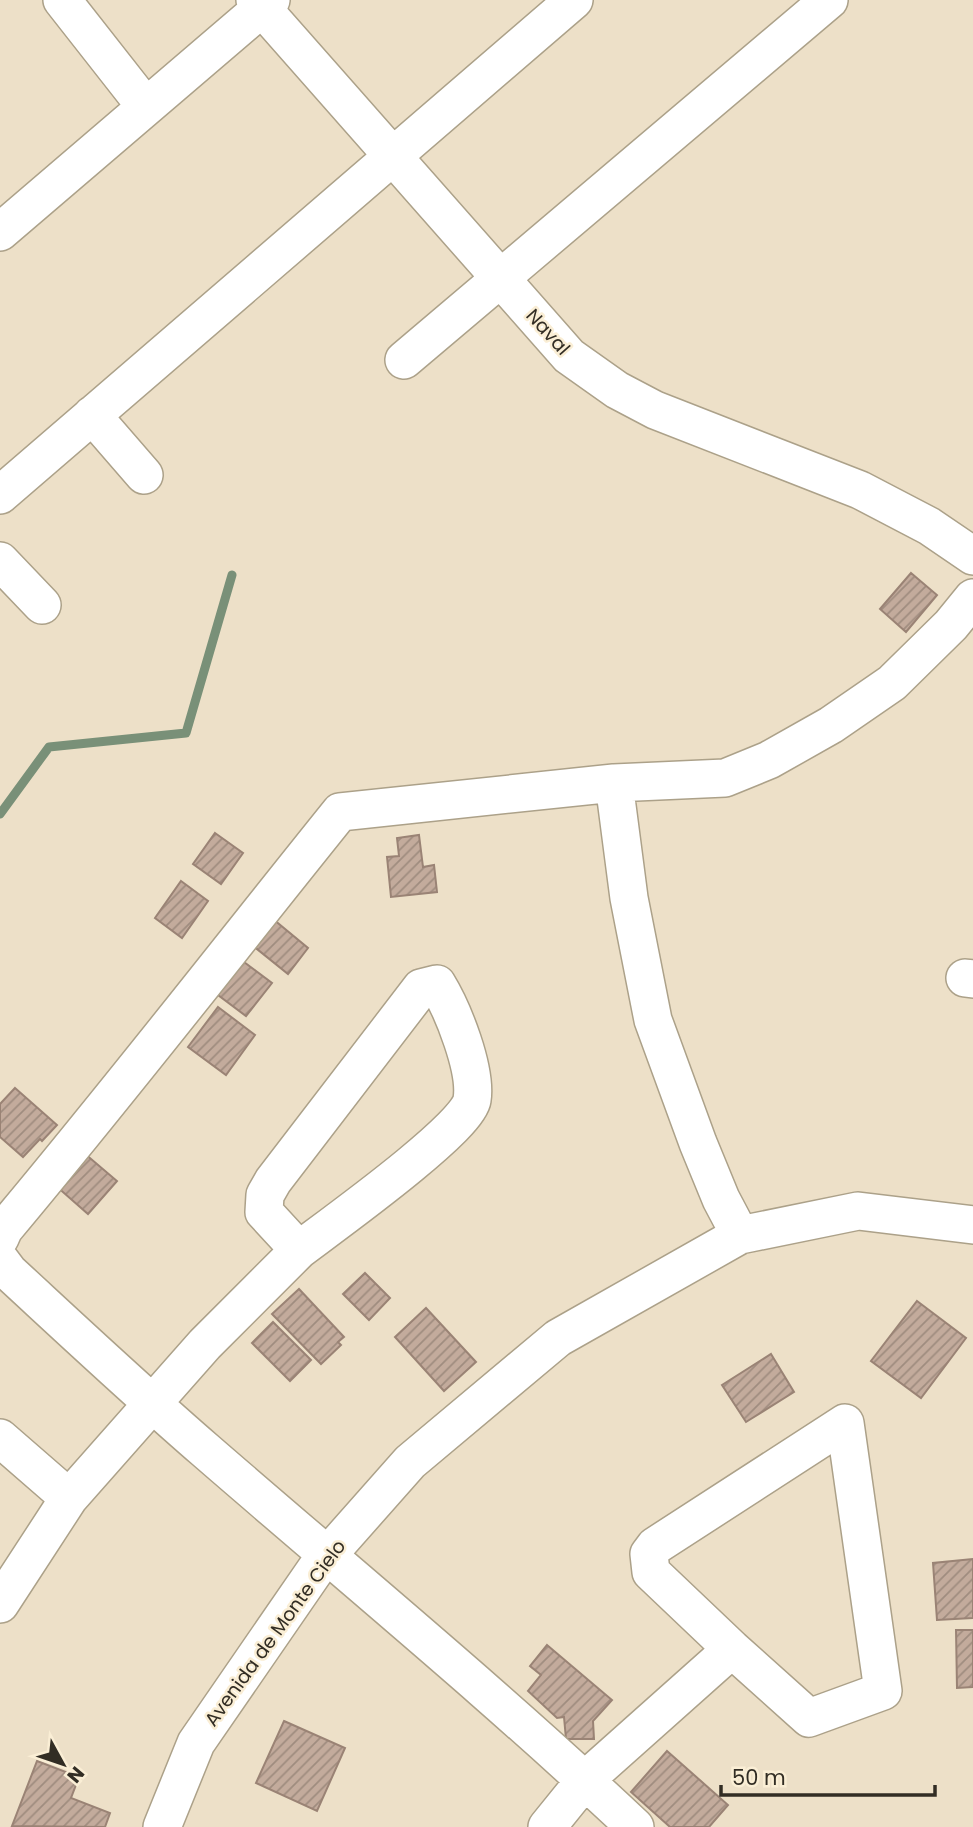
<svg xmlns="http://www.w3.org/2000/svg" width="973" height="1827" viewBox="0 0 973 1827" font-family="Poppins,sans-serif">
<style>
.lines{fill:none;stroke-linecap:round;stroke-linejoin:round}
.stream{stroke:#799078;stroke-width:9}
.building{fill:url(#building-hatch);stroke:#9a8375;stroke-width:2}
.minor-casing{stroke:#aca189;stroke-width:40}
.minor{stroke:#fff;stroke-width:37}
.labels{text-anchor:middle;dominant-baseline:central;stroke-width:5;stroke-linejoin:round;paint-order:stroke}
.street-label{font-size:19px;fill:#322d24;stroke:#faeed5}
</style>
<defs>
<pattern id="building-hatch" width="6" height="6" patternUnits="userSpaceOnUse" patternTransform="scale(1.75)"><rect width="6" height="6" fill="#c3ab9c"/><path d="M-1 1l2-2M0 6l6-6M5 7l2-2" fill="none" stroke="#9f8c7f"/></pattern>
</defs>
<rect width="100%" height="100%" fill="#ede0c8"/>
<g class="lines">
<path class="stream" d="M0,814L49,747L186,733L232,575"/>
</g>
<path class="building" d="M911,573L937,595L906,632L880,609Z
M215,833L243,853L221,884L193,864Z
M419,835L423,867L434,865L437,892L391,897L387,857L399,856L397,838Z
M181,881L208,901L182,938L155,918Z
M273,919L308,948L288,974L252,945Z
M240,959L272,983L246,1016L214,992Z
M218,1007L255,1035L226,1075L188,1047Z
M15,1088L57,1125L42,1141L40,1139L23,1157L0,1137V1104Z
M84,1153L117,1181L88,1214L56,1186Z
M365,1273L390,1298L369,1320L343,1294Z
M299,1289L344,1337L338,1342L341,1345L321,1364L272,1314Z
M917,1301L966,1338L921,1398L871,1361Z
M426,1308L476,1362L444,1391L395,1337Z
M273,1322L311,1360L290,1381L252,1343Z
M771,1354L794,1392L746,1422L722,1385Z
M973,1559V1618L937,1620L933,1563Z
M956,1630H973V1687L957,1688Z
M547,1645L612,1700L593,1721L594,1739H566L564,1717L557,1718L528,1691L541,1675L530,1666Z
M284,1721L345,1748L317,1811L256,1783Z
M667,1751L728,1805L709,1827H670L631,1792Z
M37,1761L79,1777L71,1798L110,1813L105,1827L12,1826Z"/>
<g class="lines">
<defs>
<path id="minor" d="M62,0L146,107
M255,0L569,356L617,390L655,410L860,490L929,526L973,556
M0,232L271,0
M404,360L829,0
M92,415L144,475
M0,495L574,0
M0,561L42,605
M614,783L629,898L653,1020L698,1143L721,1199L740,1235
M965,978L973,979
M437,984C453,1010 477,1070 472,1100C468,1128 328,1228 299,1250L264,1212L265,1195L273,1181L421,988Z
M0,1238L4,1229C119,1092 228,951 340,812L614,783L725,778L769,760L831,725L892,683L951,625L973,598
M0,1260L9,1272C74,1332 138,1392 205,1450C349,1575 496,1696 635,1827
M845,1423L883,1691L809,1718L732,1649L651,1572L649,1554L655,1546Z
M0,1438L69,1498
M0,1604L69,1498L205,1344L299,1250
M162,1827L196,1743L318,1566L410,1462L558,1338L740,1235L858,1211L973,1225
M547,1827L585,1780L732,1649"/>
</defs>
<use href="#minor" class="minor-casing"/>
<use href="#minor" class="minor"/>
</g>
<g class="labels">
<g class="street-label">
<text transform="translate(548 332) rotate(48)">Naval</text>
<text transform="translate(275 1633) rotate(-54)">Avenida de Monte Cielo</text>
</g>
</g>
<g transform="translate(63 1764) rotate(130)" stroke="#faeed5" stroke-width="5" paint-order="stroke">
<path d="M0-5L12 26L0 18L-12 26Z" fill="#322d24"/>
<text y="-10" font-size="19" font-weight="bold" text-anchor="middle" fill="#322d24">N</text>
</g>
<path d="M721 1785v10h214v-10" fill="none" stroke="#322d24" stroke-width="3.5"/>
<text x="732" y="1785" font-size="21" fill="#322d24" stroke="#faeed5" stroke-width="5" paint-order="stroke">50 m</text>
</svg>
